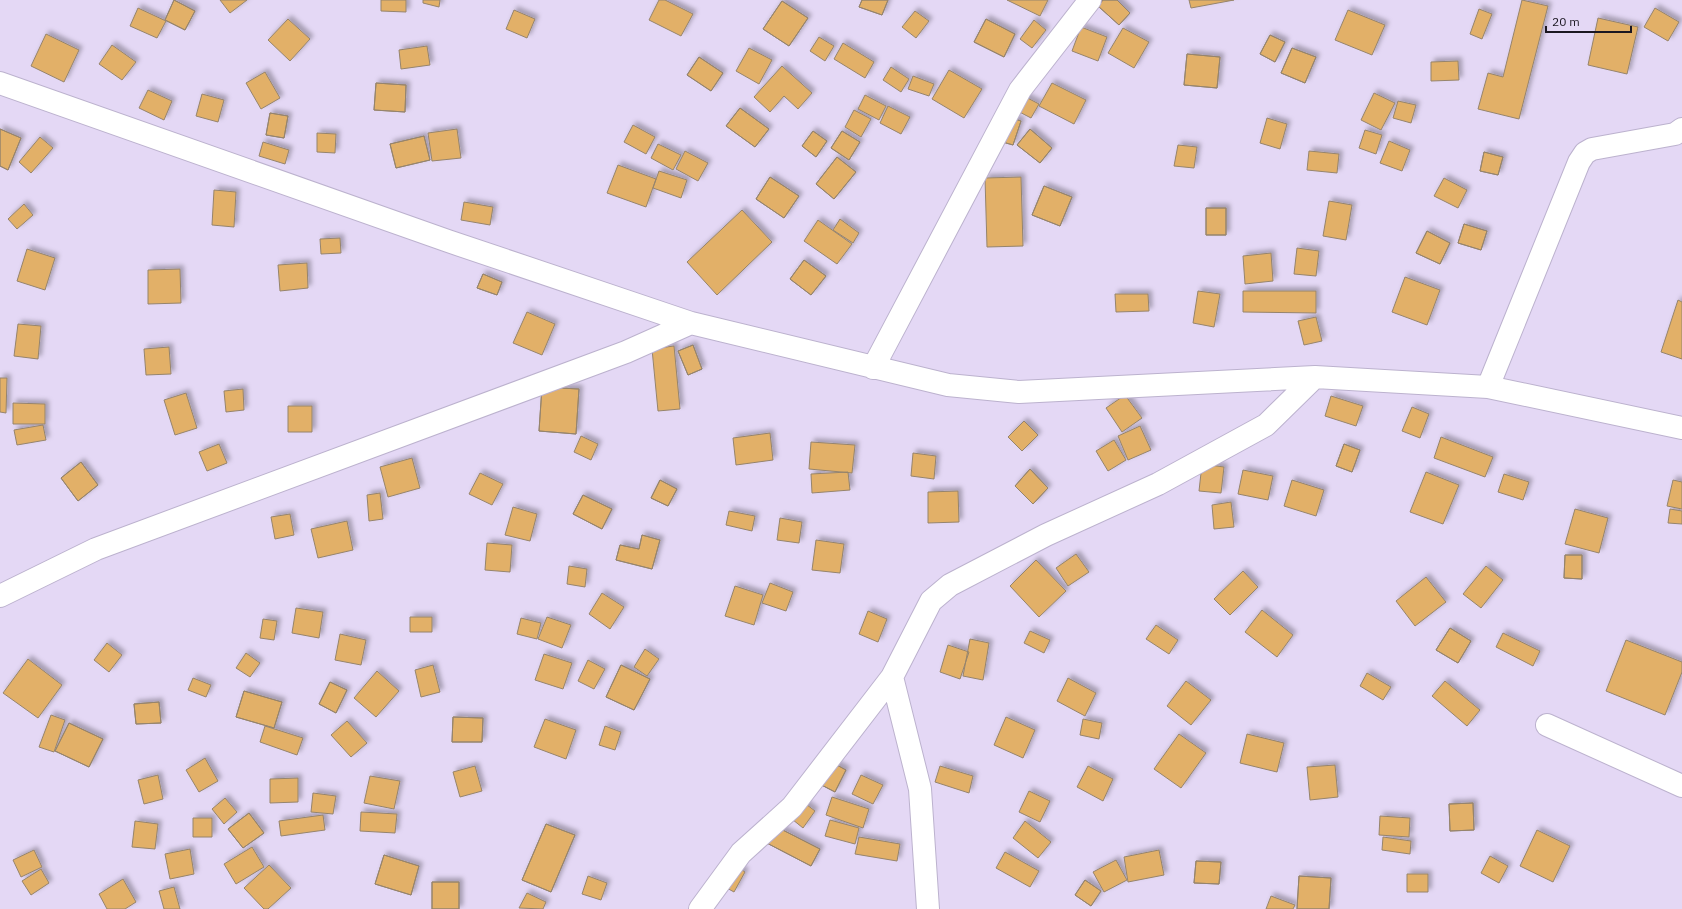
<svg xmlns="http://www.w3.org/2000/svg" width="1682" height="909" viewBox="0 0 1682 909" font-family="'IBM Plex Sans',sans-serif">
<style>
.building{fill:#e2b067;stroke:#96846c;filter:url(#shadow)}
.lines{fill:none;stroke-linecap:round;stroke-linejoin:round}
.minor-casing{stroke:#bcb2ce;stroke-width:24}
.minor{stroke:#fff;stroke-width:22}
</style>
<defs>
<filter id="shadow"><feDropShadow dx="3.5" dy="-3.5" stdDeviation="2" flood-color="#0004"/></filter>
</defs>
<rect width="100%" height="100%" fill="#e4d8f5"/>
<path class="building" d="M174,0L195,11L185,30L165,20Z
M174,0L195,11L185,30L165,20Z
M220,0H247L230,13Z
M381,0H406V12L381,11Z
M423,0H440L439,7L423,3Z
M659,0H665L693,14L681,36L649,20Z
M862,0H888L882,15L859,7Z
M862,0H888L882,15L859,7Z
M1007,0H1048L1040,16Z
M1103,0H1117L1130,13L1119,25L1098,6Z
M1103,0H1117L1130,13L1119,25L1098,6Z
M1189,0H1234L1191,8Z
M1522,0L1548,6L1519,119L1478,109L1488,73L1503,77Z
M782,1L808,18L789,46L763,29Z
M782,1L808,18L789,46L763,29Z
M138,8L166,21L157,38L130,26Z
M1655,8L1679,22L1668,41L1644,27Z
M1479,9L1492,14L1482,39L1470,34Z
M514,10L535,19L527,38L506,29Z
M1348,10L1385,25L1372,55L1335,40Z
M915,11L929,21L916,38L902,27Z
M1598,18L1638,27L1627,74L1588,65Z
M288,19L310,39L290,61L268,40Z
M986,19L1015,34L1004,57L974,42Z
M986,19L1015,34L1004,57L974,42Z
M1034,20L1046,30L1032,48L1020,39Z
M1081,27L1107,37L1098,61L1072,51Z
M1123,28L1149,42L1134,68L1108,53Z
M46,34L79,50L64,82L31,66Z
M1270,35L1285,42L1275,62L1260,54Z
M1270,35L1285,42L1275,62L1260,54Z
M819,37L834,46L825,61L810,51Z
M843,43L874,62L865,78L834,59Z
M112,45L136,62L122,80L99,64Z
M427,46L430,65L401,69L399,50Z
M749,48L772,60L759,84L736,71Z
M1292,48L1316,57L1305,83L1281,73Z
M1292,48L1316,57L1305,83L1281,73Z
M1187,54L1220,57L1217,88L1184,85Z
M1187,54L1220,57L1217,88L1184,85Z
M699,57L723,73L711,91L687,75Z
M699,57L723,73L711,91L687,75Z
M1458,61L1459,80L1431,81V62Z
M782,66L812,93L798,109L784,96L770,112L754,97Z
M891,67L909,79L901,92L883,80Z
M949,70L982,89L964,118L932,99Z
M265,72L280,98L261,109L246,83Z
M913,76L934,84L929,96L908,89Z
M376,83L406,85L405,112L374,110Z
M376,83L406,85L405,112L374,110Z
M1052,83L1086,100L1074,124L1039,106Z
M148,90L172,101L164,120L139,108Z
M1016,92L1039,104L1031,118L1008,106Z
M1374,93L1395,103L1381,130L1361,120Z
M202,94L224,100L218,122L196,116Z
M865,95L886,106L879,120L858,109Z
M1398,101L1416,105L1411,123L1393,118Z
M888,106L910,117L901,134L880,123Z
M740,108L769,129L755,147L726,126Z
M740,108L769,129L755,147L726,126Z
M854,110L871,119L861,137L845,127Z
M270,113L288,116L284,138L266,135Z
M270,113L288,116L284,138L266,135Z
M999,114L1021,121L1013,145L992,139Z
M999,114L1021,121L1013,145L992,139Z
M1267,118L1287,124L1280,149L1260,143Z
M633,125L655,137L646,154L624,142Z
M0,129L21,138L8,170L0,166Z
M0,129L21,138L8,170L0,166Z
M457,129L461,158L432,161L428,133Z
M1030,129L1052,148L1040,163L1017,145Z
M1030,129L1052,148L1040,163L1017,145Z
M1365,130L1382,135L1376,154L1359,148Z
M813,131L827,141L816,157L802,146Z
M813,131L827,141L816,157L802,146Z
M842,131L860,142L849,160L831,148Z
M842,131L860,142L849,160L831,148Z
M317,133L336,134L335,153L317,152Z
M424,136L430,160L396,168L390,144Z
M424,136L430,160L396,168L390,144Z
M40,137L53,148L31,173L19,162Z
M1389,141L1410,150L1402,171L1380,163Z
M263,142L289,150L285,164L259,156Z
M658,144L681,155L673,170L651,158Z
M1178,145L1197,147L1194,168L1174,166Z
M685,151L708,163L698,181L676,169Z
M1309,151L1339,154L1337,173L1307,170Z
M1484,152L1503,157L1498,175L1480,171Z
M1484,152L1503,157L1498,175L1480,171Z
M837,157L856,172L834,199L816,184Z
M837,157L856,172L834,199L816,184Z
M618,165L656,179L646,207L607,193Z
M659,171L687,180L681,198L653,188Z
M770,177L799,196L784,218L756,199Z
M770,177L799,196L784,218L756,199Z
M1021,177L1023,246L987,247L985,178Z
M1444,178L1467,190L1458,208L1434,196Z
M1044,186L1072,197L1060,226L1032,215Z
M1044,186L1072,197L1060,226L1032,215Z
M214,190L236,192L234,227L212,225Z
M1329,201L1352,205L1346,240L1323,236Z
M464,202L493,207L490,225L461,220Z
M24,204L33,215L17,229L8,219Z
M1206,208H1226V235H1206Z
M1206,208H1226V235H1206Z
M742,210L772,242L717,295L687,262Z
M840,219L859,233L853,243L833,230Z
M818,220L852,244L837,264L804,241Z
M1464,224L1487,231L1481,250L1458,243Z
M1464,224L1487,231L1481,250L1458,243Z
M1427,231L1450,243L1440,264L1416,253Z
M1427,231L1450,243L1440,264L1416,253Z
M340,238L341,253L321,254L320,239Z
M1297,248L1319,251L1316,276L1294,274Z
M27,249L55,258L45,290L17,281Z
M1271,253L1273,281L1245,284L1243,256Z
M804,260L826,276L811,295L790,279Z
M804,260L826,276L811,295L790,279Z
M307,263L308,288L280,291L278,265Z
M180,269L181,303L148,304V270Z
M483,274L502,282L497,295L477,288Z
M483,274L502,282L497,295L477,288Z
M1405,277L1440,290L1427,325L1392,312Z
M1198,291L1220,294L1214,327L1193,323Z
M1243,291H1316V313L1243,312Z
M1115,294H1148L1149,311L1116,312Z
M1678,300L1682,302V359L1661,352Z
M527,312L555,324L542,355L513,343Z
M1316,317L1322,341L1304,345L1298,321Z
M18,324L41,326L38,359L14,356Z
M693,345L702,369L688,375L678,351Z
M693,345L702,369L688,375L678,351Z
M674,346L680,409L658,411L652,349Z
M169,347L171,374L146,375L144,349Z
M0,378H7L6,413L0,412Z
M542,387L579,389L576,434L539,431Z
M542,387L579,389L576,434L539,431Z
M243,389L244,410L226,412L224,391Z
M186,393L197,428L175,435L164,400Z
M1125,395L1142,418L1122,432L1106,408Z
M1331,396L1363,406L1356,426L1325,416Z
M13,403L45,404V424H13Z
M288,406H312V432H288Z
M1412,407L1429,414L1420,438L1402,431Z
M1024,421L1038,435L1022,451L1008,437Z
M43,425L46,440L17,445L14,430Z
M1140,426L1151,450L1128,460L1118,436Z
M770,433L773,460L736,465L733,438Z
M581,436L598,444L591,460L574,452Z
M1441,437L1493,457L1485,477L1434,458Z
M1114,440L1126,460L1108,471L1096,451Z
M811,442L855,445L852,473L809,469Z
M219,444L227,463L207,471L199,452Z
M1344,444L1360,450L1352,472L1336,466Z
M1344,444L1360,450L1352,472L1336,466Z
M913,453L936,456L934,479L911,476Z
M412,458L420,488L388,497L380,467Z
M81,462L98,485L78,501L61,478Z
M81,462L98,485L78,501L61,478Z
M1202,464L1224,467L1221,493L1199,491Z
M1030,469L1048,488L1033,504L1015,486Z
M1030,469L1048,488L1033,504L1015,486Z
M1243,470L1273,476L1268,500L1238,494Z
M848,472L850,490L812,493L811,474Z
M1426,472L1459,485L1443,524L1410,512Z
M480,473L503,484L492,505L469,494Z
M1504,474L1529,482L1523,500L1498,492Z
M660,480L677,489L668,506L651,498Z
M660,480L677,489L668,506L651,498Z
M1292,480L1324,490L1316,516L1284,506Z
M1673,480L1682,482V509L1667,506Z
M958,491L959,522L928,523V492Z
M380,493L383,519L369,521L367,495Z
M583,495L612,509L602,529L573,514Z
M583,495L612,509L602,529L573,514Z
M1231,502L1234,527L1214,529L1212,505Z
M513,507L537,514L530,541L505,535Z
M1575,509L1608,518L1599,553L1565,544Z
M1670,509L1682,511V524L1668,523Z
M729,511L755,516L752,531L726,525Z
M290,514L294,535L275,539L271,517Z
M780,518L802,522L799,543L777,540Z
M347,521L353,550L318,558L311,529Z
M642,535L660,540L652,569L616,560L620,545L639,549Z
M642,535L660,540L652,569L616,560L620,545L639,549Z
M816,540L844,544L840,573L812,570Z
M487,543L512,545L510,572L485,570Z
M1076,554L1089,572L1068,586L1056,568Z
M1565,555H1582V579L1564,578Z
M1565,555H1582V579L1564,578Z
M1036,560L1066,591L1039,617L1010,586Z
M569,566L587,569L585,587L567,584Z
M1486,566L1503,580L1481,608L1463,594Z
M1243,571L1258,587L1230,615L1214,599Z
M1426,577L1446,602L1415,626L1396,601Z
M770,583L793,592L786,611L762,603Z
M735,586L763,595L754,625L725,616Z
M602,593L624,607L610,629L589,614Z
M296,608L323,612L319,638L292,633Z
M1262,610L1293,635L1277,657L1245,632Z
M868,611L887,619L878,642L859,634Z
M410,617H432V632H410Z
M547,617L571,625L562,648L538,639Z
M521,618L541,623L537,639L517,634Z
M263,619L277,621L274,640L260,638Z
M1156,625L1178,640L1169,654L1146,639Z
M1450,628L1471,641L1458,663L1436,650Z
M1450,628L1471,641L1458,663L1436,650Z
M1030,631L1050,640L1044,653L1024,643Z
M1503,633L1540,651L1533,666L1496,647Z
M340,634L366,640L361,665L335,660Z
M970,639L989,643L983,680L963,676Z
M1626,640L1682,662V672L1665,715L1606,691Z
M107,643L122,655L109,672L94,660Z
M948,645L969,652L960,679L940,672Z
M645,649L659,659L647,676L634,667Z
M246,653L260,663L250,677L236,668Z
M544,654L572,663L563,689L535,680Z
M28,659L62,685L38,718L3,693Z
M588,660L605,669L594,689L578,681Z
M433,665L440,692L421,697L415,670Z
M621,665L650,679L634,710L606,697Z
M621,665L650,679L634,710L606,697Z
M377,671L399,691L376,717L354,698Z
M1367,673L1391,687L1383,700L1360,686Z
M193,678L211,685L206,697L188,690Z
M1068,678L1096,693L1085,716L1057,701Z
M1186,681L1211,700L1191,725L1167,706Z
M1445,681L1480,710L1467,726L1432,696Z
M330,682L347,690L336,713L319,704Z
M330,682L347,690L336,713L319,704Z
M244,691L282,702L274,728L236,717Z
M244,691L282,702L274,728L236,717Z
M159,702L161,723L136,724L134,704Z
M159,702L161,723L136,724L134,704Z
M51,715L65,720L54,752L39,747Z
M453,717L483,718L482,742H452Z
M453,717L483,718L482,742H452Z
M1006,717L1035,730L1023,758L994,745Z
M545,719L576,730L566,759L534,747Z
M1083,719L1102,723L1099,739L1080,735Z
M347,721L367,743L351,757L331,735Z
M69,723L103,739L89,767L55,751Z
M69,723L103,739L89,767L55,751Z
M265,726L303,738L297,755L260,742Z
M605,726L621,732L615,750L599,745Z
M1179,734L1206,753L1181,788L1154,769Z
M1247,734L1284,743L1277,772L1240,763Z
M822,757L846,770L835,792L810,779Z
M822,757L846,770L835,792L810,779Z
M205,758L218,781L199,792L186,770Z
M1335,765L1338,797L1310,800L1307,767Z
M475,766L482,791L460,797L453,772Z
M940,766L973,776L969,793L935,782Z
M1088,766L1113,779L1103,801L1077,787Z
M158,775L163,799L144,804L138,780Z
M861,775L883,785L873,804L852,794Z
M370,776L400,781L394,809L364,803Z
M298,778V802L270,803V779Z
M1029,791L1050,801L1040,822L1019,812Z
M313,793L336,796L333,814L311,812Z
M794,795L815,811L803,828L782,811Z
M832,797L869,809L863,828L826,815Z
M225,798L237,812L224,824L212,809Z
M1473,803L1474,830L1450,831L1449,804Z
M1473,803L1474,830L1450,831L1449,804Z
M361,812L397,814L395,833L360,831Z
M249,813L264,833L243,848L228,829Z
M249,813L264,833L243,848L228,829Z
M323,815L325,830L281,836L279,821Z
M1380,816L1410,818L1409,837L1379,835Z
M193,818H212V837H193Z
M830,820L859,828L855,844L825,836Z
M135,821L158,824L155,849L132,847Z
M1025,821L1051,842L1038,858L1013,838Z
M769,823L820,849L811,866L761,840Z
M769,823L820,849L811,866L761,840Z
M546,824L575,835L551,892L522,880Z
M546,824L575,835L551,892L522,880Z
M1537,830L1570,846L1553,882L1520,866Z
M859,837L900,844L897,861L855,854Z
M1383,837L1411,841L1410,854L1382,850Z
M252,847L264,867L236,884L224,864Z
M190,849L194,874L170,879L165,854Z
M34,850L42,867L21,877L13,860Z
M1159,850L1164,875L1128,882L1124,857Z
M1005,852L1039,871L1030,887L996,868Z
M384,855L419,866L411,895L375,884Z
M384,855L419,866L411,895L375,884Z
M1490,856L1508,866L1499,883L1481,873Z
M1116,860L1127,880L1104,892L1093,872Z
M728,861L745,872L734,892L716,882Z
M1196,861L1221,862L1219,884L1194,883Z
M1196,861L1221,862L1219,884L1194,883Z
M269,865L291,888L268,909H264L244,888Z
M41,869L49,883L31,895L22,881Z
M1407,874H1428V892H1407Z
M588,876L607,883L601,900L582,894Z
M1299,876L1331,878L1329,909H1297Z
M1299,876L1331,878L1329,909H1297Z
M123,879L136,902L125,909H107L99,894Z
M1085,880L1101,891L1091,906L1075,895Z
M1085,880L1101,891L1091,906L1075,895Z
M432,882H459V909H432Z
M432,882H459V909H432Z
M174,887L180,909H164L159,891Z
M527,893L546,902L543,909L519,908Z
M1271,896L1295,905L1293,909H1266Z"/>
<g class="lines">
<defs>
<path id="minor" d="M0,83L448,241L691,323L948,385L1019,392L1315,377L1488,387L1682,428
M873,368L1020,90L1090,0
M1488,387L1579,162L1585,153L1592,149L1675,134L1682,129
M0,596L96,549L626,352L691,323
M892,677L920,789L928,909
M1547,725L1682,786
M700,909L741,853L792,807L892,677L931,601L950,585L1046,535L1158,484L1266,425L1315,377"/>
</defs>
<use href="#minor" class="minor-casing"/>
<use href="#minor" class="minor"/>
</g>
<path d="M1546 26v6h85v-6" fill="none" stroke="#1b1721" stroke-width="2"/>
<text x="1552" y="26" font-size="12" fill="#1b1721" stroke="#e4d8f5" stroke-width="3" paint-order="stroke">20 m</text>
</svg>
